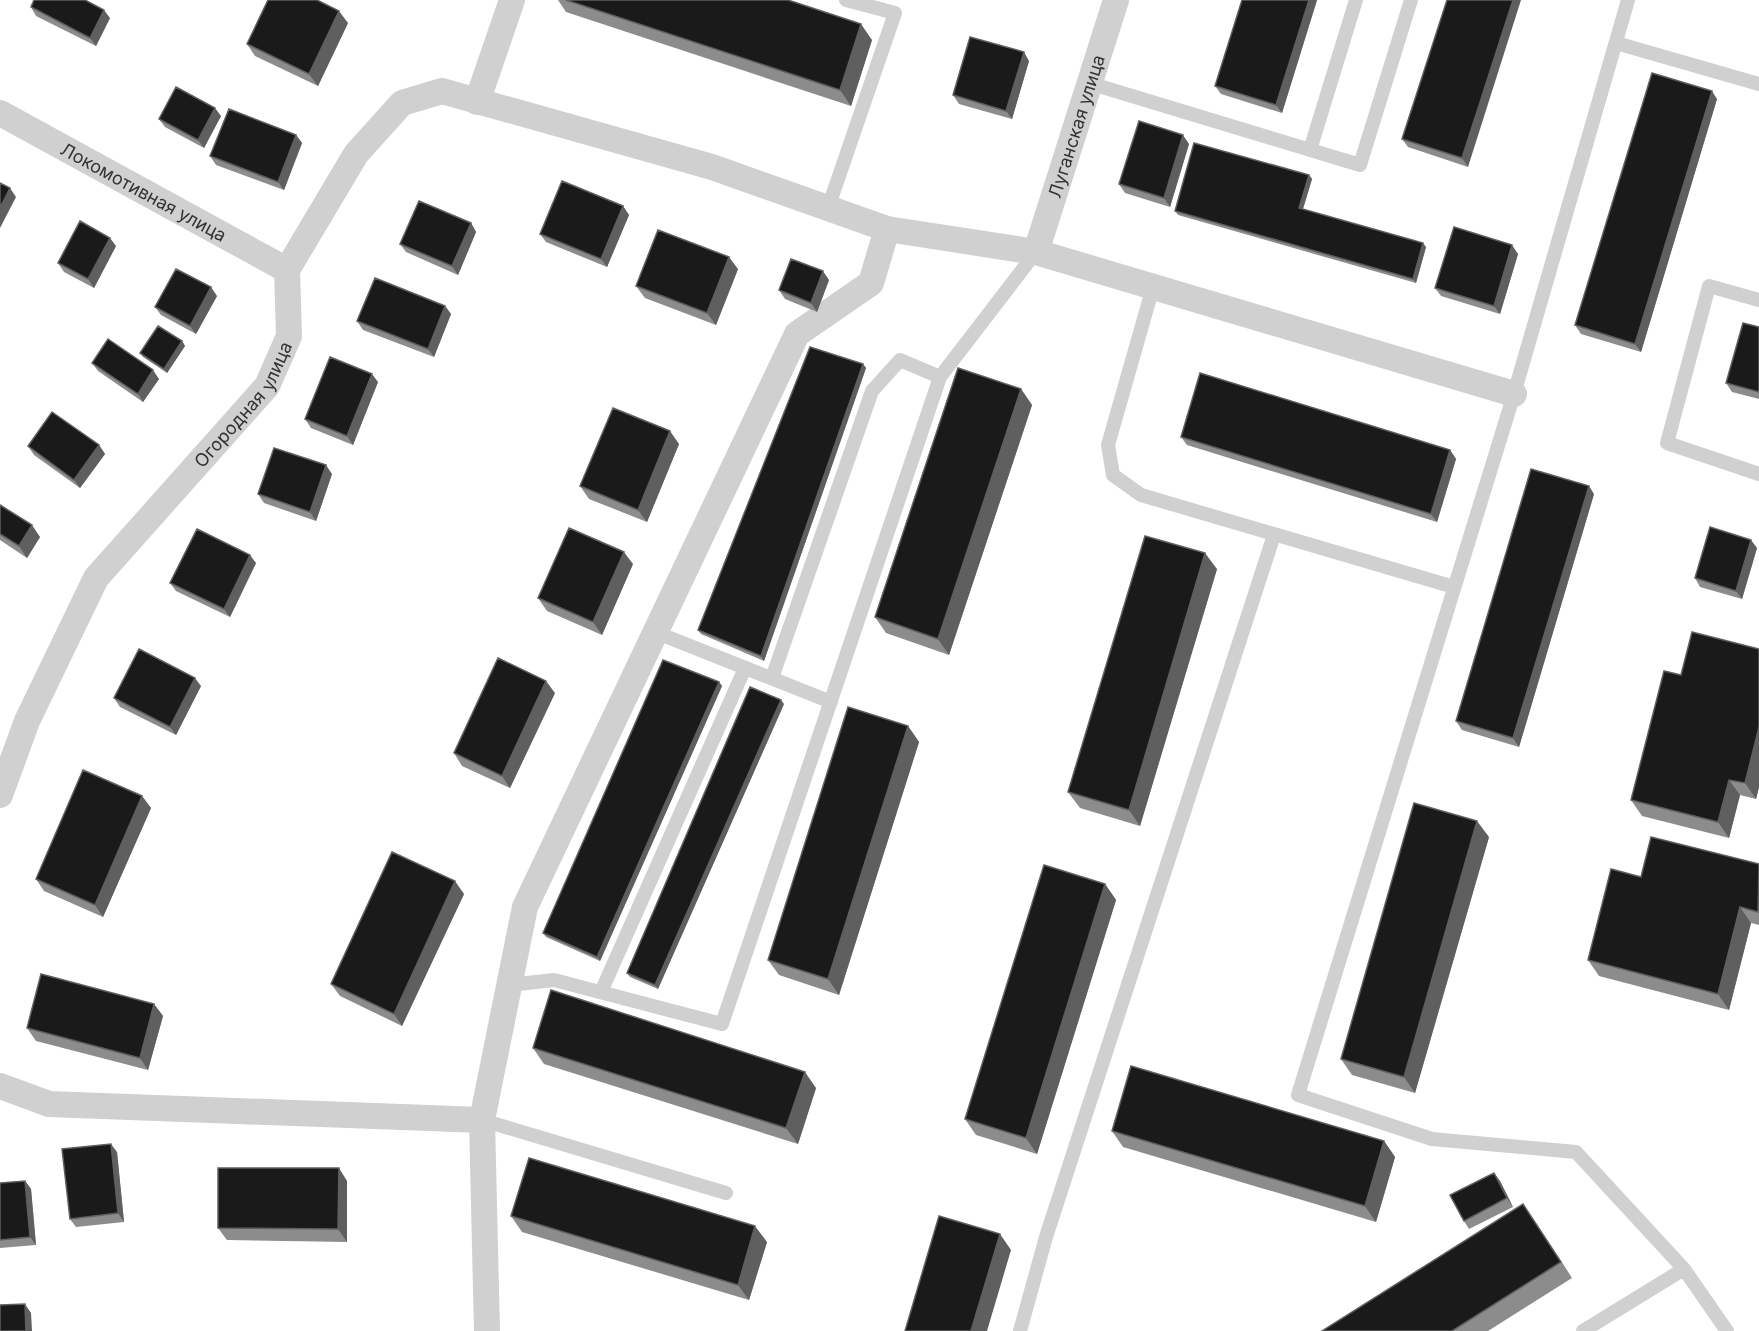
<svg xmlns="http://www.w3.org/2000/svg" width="1759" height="1331" viewBox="0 0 1759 1331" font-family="Inter,sans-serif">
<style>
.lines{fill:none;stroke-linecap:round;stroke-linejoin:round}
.service{stroke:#d0d0d0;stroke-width:14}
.minor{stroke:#d0d0d0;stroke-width:26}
.wall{fill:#8c8c8c}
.shaded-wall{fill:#5f5f5f}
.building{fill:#1a1a1a;stroke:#5f5f5f;stroke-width:1.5}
.labels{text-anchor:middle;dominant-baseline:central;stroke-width:6;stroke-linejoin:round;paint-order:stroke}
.street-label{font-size:18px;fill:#333;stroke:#fff}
</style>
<rect width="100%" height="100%" fill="#fff"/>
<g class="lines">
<path class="service" d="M1628,0L1514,394L1298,1095L1432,1139L1576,1152L1684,1269L1727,1331
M1616,43L1759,84
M1089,83L1360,165L1411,0
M1310,150L1356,0
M828,208L895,13L846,0
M1153,287L1108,445L1113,475L1141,495L1454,587
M1759,300L1709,286L1667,443L1759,474
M655,632L831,702
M772,678L872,391L900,360L940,377
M509,985L554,980L722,1024L940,377L1036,252
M601,992L745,668
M482,1120L726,1193
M1020,1331L1046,1237L1274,535
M1583,1331L1684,1269"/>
<g class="minor">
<path d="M477,102L512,0"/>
<path id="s1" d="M0,113L287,270"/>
<path id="s2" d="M1036,252L1116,0"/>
<path id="s3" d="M0,795L27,721L96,578L267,386L289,336L287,270L356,154L402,103L442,91L712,167L887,229L1036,252L1514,394"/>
<path d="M0,1086L49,1104L482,1120"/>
<path d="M487,1331L482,1120L525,907L797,334L871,283L887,229"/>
</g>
</g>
<path class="wall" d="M558,0H788L872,40L851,106L566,12Z
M1242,0H1317L1282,113L1221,94L1215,86Z
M1447,0L1468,167L1408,147L1402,139Z
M31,7L110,18L96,46L36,16Z
M348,23L318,86L255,56L247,44Z
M1029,61L1012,119L959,104L953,95Z
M1717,99L1641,352L1581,334L1575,325Z
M221,116L204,148L165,127L159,119Z
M296,135L302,143L284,190L216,165L210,156Z
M1189,144L1170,207L1125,193L1119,184Z
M1309,175L1312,179L1303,209L1426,247L1416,283L1178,215L1175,211Z
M623,206L629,215L607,267L546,242L540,234Z
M471,223L476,232L458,275L406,252L400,244Z
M116,246L94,288L64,272L58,263Z
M1518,254L1500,314L1441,296L1435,288Z
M738,269L716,325L645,298L636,286Z
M829,280L817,312L785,299L779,290Z
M217,296L196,334L161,315L155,307Z
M445,306L451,314L434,357L363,330L357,321Z
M1759,327V399L1732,392L1726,383Z
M182,341L185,346L167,373L143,357L140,353Z
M92,363L159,379L143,402L98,371Z
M863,364L866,368L764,661L701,634L698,630Z
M378,382L353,445L311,428L305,419Z
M1021,389L1032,405L949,655L886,633L875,617Z
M1181,437L1450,450L1456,459L1437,522L1187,445Z
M679,444L647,522L589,499L580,486Z
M99,445L105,454L80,488L34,455L28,446Z
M332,474L316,521L264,503L258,494Z
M1594,494L1519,747L1462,730L1456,721Z
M0,505L40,537L27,558L0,540Z
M1757,548L1742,599L1700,587L1695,578Z
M256,563L230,617L176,591L170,583Z
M633,564L602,635L547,611L538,598Z
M1217,569L1140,826L1080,808L1068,792Z
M1759,649V787L1756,799L1740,795L1729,838L1642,816L1631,800L1681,675Z
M719,682L722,686L600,961L546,937L543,933Z
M201,686L176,735L120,707L114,698Z
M555,693L510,788L462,766L454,753Z
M784,704L658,989L630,977L627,973Z
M908,726L919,742L839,995L779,975L768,960Z
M142,796L151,808L103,917L44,891L36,879Z
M1489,837L1415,1093L1352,1075L1341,1059Z
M1759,864V925L1751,923L1729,1010L1599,976L1588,960L1641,877Z
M1105,884L1116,900L1037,1154L976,1135L965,1119Z
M464,894L402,1026L340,996L331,984Z
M154,1004L163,1016L148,1070L36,1041L27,1028Z
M533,1048L816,1088L798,1144L544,1064Z
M1112,1131L1384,1141L1395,1157L1376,1222L1123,1147Z
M117,1152L124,1222L76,1227L70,1219Z
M1494,1173L1500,1181L1513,1207L1469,1229L1464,1221Z
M25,1181L31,1189L36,1245L0,1248V1183Z
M347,1181V1242L227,1240L218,1228Z
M1523,1204L1572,1278L1488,1331H1322Z
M511,1216L767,1242L749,1300L522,1232Z"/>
<path class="shaded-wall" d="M1309,0H1317L1282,113L1276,105Z
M1513,0H1521L1468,167L1462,158Z
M104,10L110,18L96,46L90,38Z
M339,11L348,23L318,86L309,74Z
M861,24L872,40L851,106L840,90Z
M1024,52L1029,61L1012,119L1006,111Z
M1712,91L1717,99L1641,352L1635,344Z
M215,108L221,116L204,148L198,140Z
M296,135L302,143L284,190L278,182Z
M1183,135L1189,144L1170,207L1164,198Z
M1309,175L1312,179L1302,212L1299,208Z
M10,188L16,197L0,228V208Z
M623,206L629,215L607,267L601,259Z
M471,223L476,232L458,275L452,266Z
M110,238L116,246L94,288L88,279Z
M1423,243L1426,247L1416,283L1413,279Z
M1512,245L1518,254L1500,314L1494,306Z
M729,257L738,269L716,325L707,313Z
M823,271L829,280L817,312L811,303Z
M211,287L217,296L196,334L190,326Z
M445,306L451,314L434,357L428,349Z
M182,341L185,346L167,373L164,369Z
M863,364L866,368L764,661L761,656Z
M153,370L159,379L143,402L138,394Z
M372,374L378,382L353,445L347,436Z
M1021,389L1032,405L949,655L938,639Z
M670,431L679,444L647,522L638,510Z
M99,445L105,454L80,488L74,480Z
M1450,450L1456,459L1437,522L1431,514Z
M326,465L332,474L316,521L310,512Z
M1589,486L1594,494L1519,747L1513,738Z
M32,525L40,537L27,558L19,546Z
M1751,540L1757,548L1742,599L1736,591Z
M624,552L633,564L602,635L593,622Z
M1205,553L1217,569L1140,826L1129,810Z
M250,555L256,563L230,617L224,609Z
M195,678L201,686L176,735L170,727Z
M546,681L555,693L510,788L502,776Z
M719,682L722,686L600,961L597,957Z
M781,700L784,704L658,989L655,985Z
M908,726L919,742L839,995L828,979Z
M1759,727V787L1756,799L1745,783Z
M1729,780L1740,795L1729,838L1718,822Z
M142,796L151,808L103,917L95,905Z
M1477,821L1489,837L1415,1093L1404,1077Z
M455,881L464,894L402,1026L394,1014Z
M1105,884L1116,900L1037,1154L1026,1138Z
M1740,907L1751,923L1729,1010L1718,994Z
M154,1004L163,1016L148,1070L140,1058Z
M805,1072L816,1088L798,1144L786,1128Z
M1384,1141L1395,1157L1376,1222L1365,1206Z
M111,1144L117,1152L124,1222L118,1213Z
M339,1168L347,1181V1242L338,1229Z
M1494,1173L1500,1181L1513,1207L1507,1198Z
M25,1181L31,1189L36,1245L30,1237Z
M1523,1204L1534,1220L1572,1278L1561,1262Z
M755,1226L767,1242L749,1300L738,1285Z
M1000,1234L1011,1250L987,1331H971Z
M25,1304L31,1313L32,1331H26Z"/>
<path class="building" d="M34,0H85L104,10L90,38L31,7Z
M268,0H317L339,11L309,74L247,44Z
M566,0H788L861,24L840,90Z
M1242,0H1309L1276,105L1215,86Z
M1447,0H1513L1462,158L1402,139Z
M970,37L1024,52L1006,111L953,95Z
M1652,73L1712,91L1635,344L1575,325Z
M176,87L215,108L198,140L159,119Z
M229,109L296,135L278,182L210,156Z
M1139,121L1183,135L1164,198L1119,184Z
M1194,143L1309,175L1299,208L1423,243L1413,279L1175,211Z
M562,181L623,206L601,259L540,234Z
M0,183L10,188L0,208Z
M419,201L471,223L452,266L400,244Z
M80,221L110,238L88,279L58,263Z
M1454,227L1512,245L1494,306L1435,288Z
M658,230L729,257L707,313L636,286Z
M791,259L823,271L811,303L779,290Z
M176,269L211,287L190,326L155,307Z
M375,278L445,306L428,349L357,321Z
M1743,323L1759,327V392L1726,383Z
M158,326L182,341L164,369L140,353Z
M108,339L153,370L138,394L92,363Z
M810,347L863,364L761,656L698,630Z
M330,357L372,374L347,436L305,419Z
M958,368L1021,389L938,639L875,617Z
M1200,373L1450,450L1431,514L1181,437Z
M613,408L670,431L638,510L580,486Z
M52,412L99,445L74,480L28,446Z
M274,448L326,465L310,512L258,494Z
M1531,469L1589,486L1513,738L1456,721Z
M0,505L32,525L19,546L0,534Z
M1710,527L1751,540L1736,591L1695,578Z
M569,528L624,552L593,622L538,598Z
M197,529L250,555L224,609L170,583Z
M1145,536L1205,553L1129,810L1068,792Z
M1692,632L1759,649V727L1745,783L1729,780L1718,822L1631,800L1664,671L1681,675Z
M139,649L195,678L170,727L114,698Z
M498,658L546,681L502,776L454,753Z
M663,660L719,682L597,957L543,933Z
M750,687L781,700L655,985L627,973Z
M848,707L908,726L828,979L768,960Z
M83,770L142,796L95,905L36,879Z
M1414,803L1477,821L1404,1077L1341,1059Z
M1651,837L1759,864L1758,912L1740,907L1718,994L1588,960L1611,869L1641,877Z
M392,852L455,881L394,1014L331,984Z
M1044,865L1105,884L1026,1138L965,1119Z
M41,974L154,1004L140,1058L27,1028Z
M551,990L805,1072L786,1128L533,1048Z
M1131,1066L1384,1141L1365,1206L1112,1131Z
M111,1144L118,1213L70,1219L62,1149Z
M529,1158L755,1226L738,1285L511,1216Z
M218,1168H339L338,1229L218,1228Z
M1494,1173L1507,1198L1464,1221L1450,1195Z
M25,1181L30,1237L0,1240V1183Z
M1523,1204L1561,1262L1452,1331H1322Z
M939,1216L1000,1234L971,1331H905Z
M25,1304L26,1331H0V1305Z"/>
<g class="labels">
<g class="street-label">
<text stroke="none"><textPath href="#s2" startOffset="132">Луганская улица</textPath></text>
<text stroke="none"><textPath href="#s1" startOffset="164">Локомотивная улица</textPath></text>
<text stroke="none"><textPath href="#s3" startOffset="466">Огородная улица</textPath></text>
</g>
</g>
</svg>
